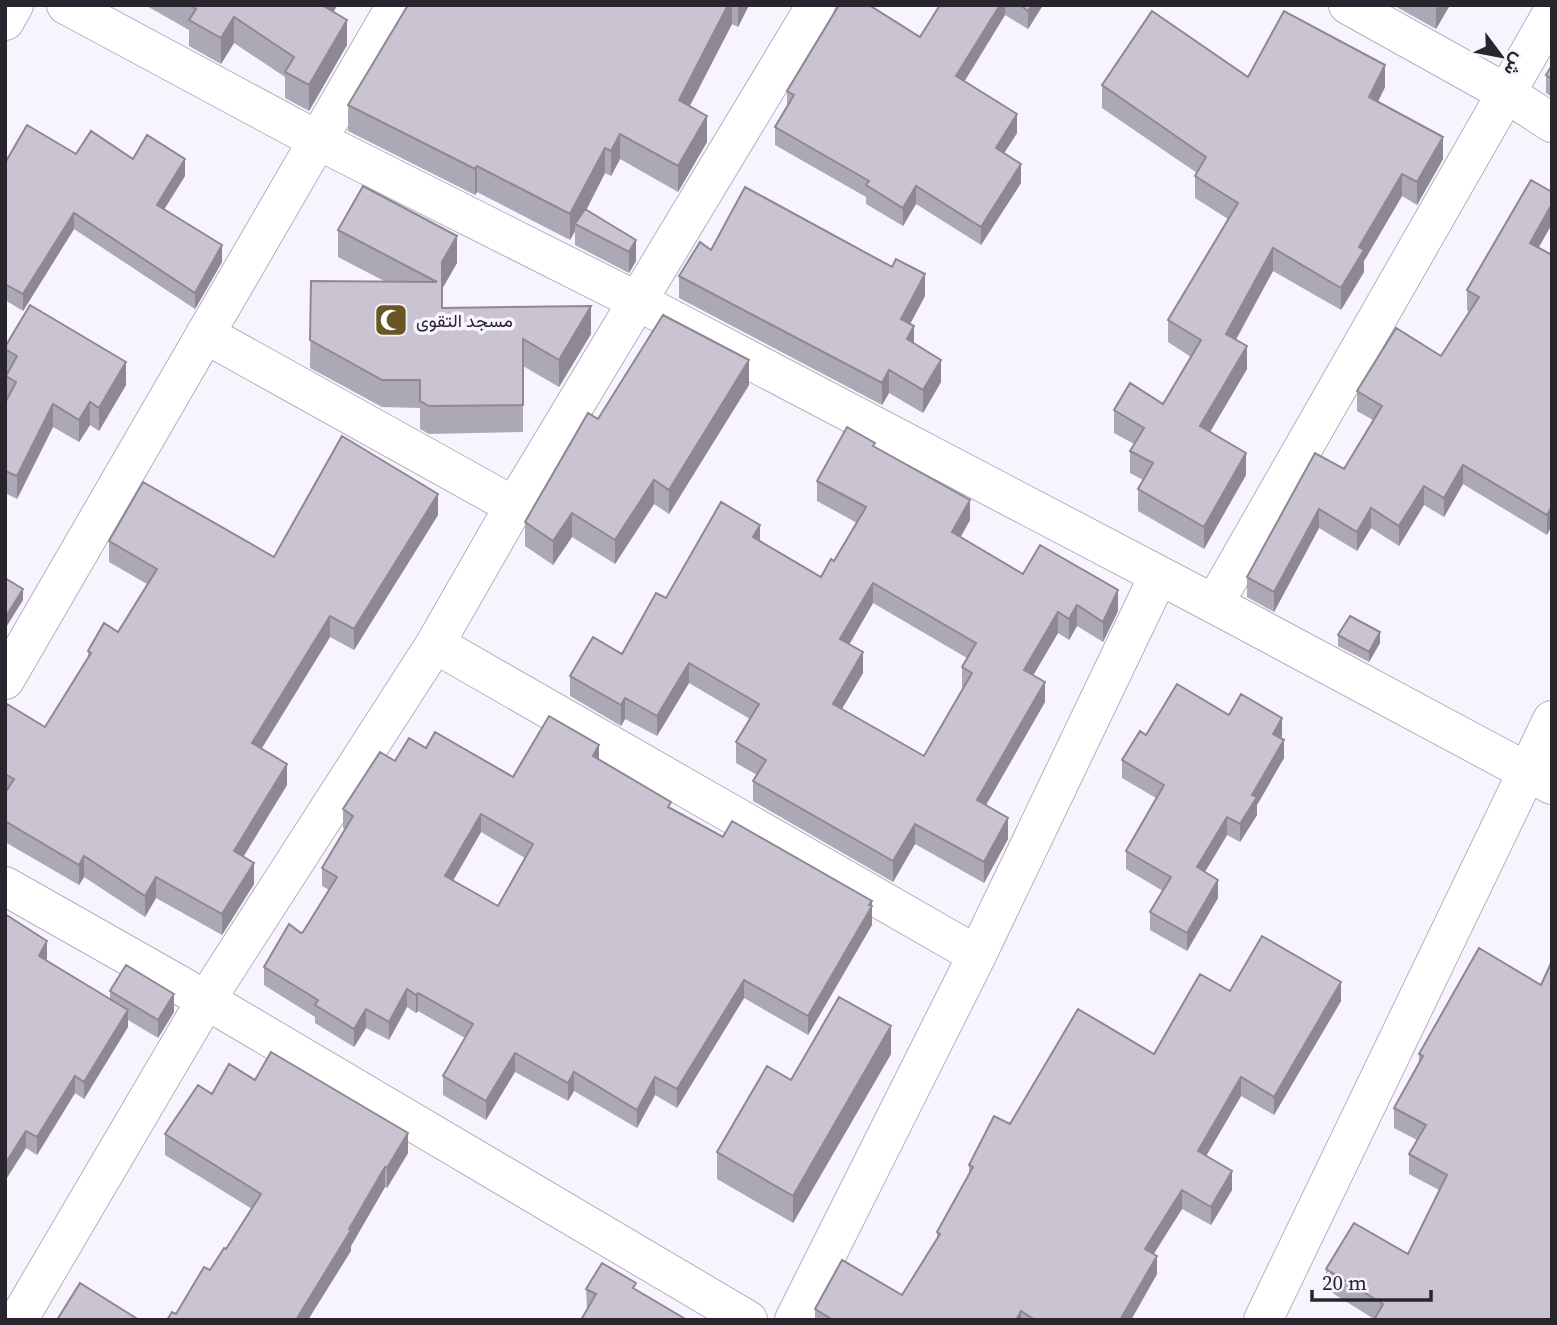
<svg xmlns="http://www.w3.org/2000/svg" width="1557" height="1325" viewBox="0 0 1557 1325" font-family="'Source Serif 4',Vazirmatn,serif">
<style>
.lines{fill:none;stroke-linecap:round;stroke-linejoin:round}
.minor-casing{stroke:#b5b0bf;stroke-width:40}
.minor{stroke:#fff;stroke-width:38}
.wall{fill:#ada8b5;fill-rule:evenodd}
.shaded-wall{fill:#8d8893}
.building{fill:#c9c3d2;stroke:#8d8893;stroke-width:2;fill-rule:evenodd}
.labels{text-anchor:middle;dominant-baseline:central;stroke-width:7;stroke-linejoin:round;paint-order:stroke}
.poi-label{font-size:18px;fill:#28262c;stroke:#f8f4fd;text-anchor:start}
</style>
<rect width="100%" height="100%" fill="#f8f4fd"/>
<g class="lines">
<defs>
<path id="minor" d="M66,5L319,141L637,301L1214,604L1552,785
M1348,5L1506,93L1552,123
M5,21L14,5
M205,334L514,506
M1214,604L1552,13
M435,644L977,955
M5,680L396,5
M5,886L206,1000L748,1320
M18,1320L206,1000L435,644L514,506L816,5
M794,1320L977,955L1158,577
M1263,1320L1552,720"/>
</defs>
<use href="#minor" class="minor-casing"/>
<use href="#minor" class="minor"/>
</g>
<path class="wall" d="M145,5H337L334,12L347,45L309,111L285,98V77L234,43L221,64L189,46V30Z
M408,5H749L738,27L732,24L690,106L707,142L678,192L620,159L611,176L605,173L586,210L636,240V261L629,273L575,245V231L570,240L477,192L475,195L348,131V105Z
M940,5H1043L1028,29L1005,15L964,82L1017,133L1004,153L1021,183L981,245L916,204L903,226L866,204V197L775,145V127L787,107V91L920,37Z
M1393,5H1450L1436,29Z
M1552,65V97L1546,93V75Z
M1248,77L1385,87L1378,102L1443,159L1417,205L1402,196L1364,261V272L1341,310L1273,271L1236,340L1247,369L1210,432L1246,475L1204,549L1138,511V489L1143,480L1130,473V451L1134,444L1114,433V410L1163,404L1191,357L1168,342V320L1228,219L1195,198V176L1197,173L1102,108V85Z
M76,154L133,159L185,176L164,209L222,262L195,309L74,229L23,311L5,300V163Z
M338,230L457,263L442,289V308L591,334L559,387L523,366V432L429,434L420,429V408L382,407L310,368L311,281H384L338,257Z
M1538,248L1552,255L1547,535L1463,484L1444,517L1424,505L1399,546L1371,528L1357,551L1319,528L1274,612L1247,597V577L1344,469L1373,420L1357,411V391L1441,356L1469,312L1467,310V290Z
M711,250L925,296L910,324L914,344L941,382L923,413L889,393L882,405L679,298V276Z
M5,347L126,385L99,431L90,425L79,442L53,427L17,499L5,493V403L7,399H6V376L7,373L5,372Z
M749,385L669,514L654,504L615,564L572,537L553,565L525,546V522L598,419Z
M875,447L970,520L960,537L1023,574L1118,611L1103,642L1077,626L1069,640L1058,633L1033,675L1045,702L985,805L1008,839L984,883L915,844L893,882L753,801V781L757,775L736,763V742L750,719L689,683L657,736L625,719L621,726L570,696V676L622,654L666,598L760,541L821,577L834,561L857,523L817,501V481ZM873,603L967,658L962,667V687L964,688L924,756L842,709L863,673L849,645Z
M438,515L354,650L330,637L262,748L287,785L243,857L254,884L222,935L156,898L145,917L84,877L79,885L5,842V707L45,727L88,658V651L118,632L147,584L109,562V541L274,557Z
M1338,635L1380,643L1369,662L1338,646Z
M1229,715L1282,736L1281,738L1284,758L1257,805V815L1240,842L1227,835L1205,872L1218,898L1187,951L1150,930V912L1163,891L1126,869V851L1156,798L1122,778V760L1146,735Z
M426,748L513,777L599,760L671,808L723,837L872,901V925L808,1035L744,998L677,1108L655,1095L637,1128L574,1091L568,1101L515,1072L486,1120L443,1095V1076L465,1038L418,1011L416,1013L407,1007L389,1040L366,1028L354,1047L315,1023V1017L264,985V967L303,932L329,890L322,886V868L345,829L343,828V809L395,761ZM481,832L525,858L498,906L453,881Z
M5,914L47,958L46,961L110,999V991L174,1012L158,1038L128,1020V1027L84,1099L75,1093L37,1155L26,1148Z
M1541,985L1552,1320L1374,1319L1326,1289V1269L1408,1254L1439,1190L1409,1174V1154L1417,1140L1394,1128V1108L1419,1064V1054Z
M1230,991L1341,1001L1274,1115L1241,1096L1206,1156L1232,1190L1211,1225L1182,1209L1154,1254L1157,1274L1131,1320H815V1309L902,1295L937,1238V1232L969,1174V1165L1010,1124L1154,1054Z
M891,1054L793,1223L717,1179V1152L791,1080Z
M255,1080L408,1153L387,1188L385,1187L351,1246V1251L176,1314L226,1249L252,1209L165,1155V1134L212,1094Z
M586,1289L636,1290L587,1309Z"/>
<path class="shaded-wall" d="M322,5H337L322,31Z
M728,5H732V24L679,126V100Z
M738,5H749L738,27Z
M1000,5H1005V15L956,95V76Z
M1032,5H1043L1028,29V11Z
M1438,5H1450L1436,29V8Z
M234,17V43L221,64V38Z
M347,20V45L309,111V85Z
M1385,65V87L1369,119V97Z
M1017,114V133L996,166V148Z
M707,116V142L678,192V166Z
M620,134V159L611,176V151Z
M1443,137V159L1417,205V182Z
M605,148V173L578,226L575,224V231L570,240V214Z
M185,159V176L157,221V205Z
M1021,164V183L981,245V227Z
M477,166V192L475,195V169Z
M1402,174V196L1364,261V272L1341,310V288L1359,247Z
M916,186V204L903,226V208Z
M1552,204V224L1530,263V243Z
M74,213V229L23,311V294Z
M457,236V263L442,289V262Z
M636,240V261L629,273V252Z
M222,245V262L195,309V293Z
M1273,248V271L1226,357V334Z
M925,274V296L901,341V319Z
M591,306V334L559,387V360Z
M914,326V349L907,339Z
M1247,346V369L1200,449V426Z
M749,360V385L669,514V490Z
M941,360V382L923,413V390Z
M126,362V385L99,431V408Z
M889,370V393L882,405V383Z
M90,402V425L79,442V420Z
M53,404V427L17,499V476Z
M1246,453V475L1204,549V527Z
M1463,465V484L1444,517V498Z
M654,480V504L615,564V540Z
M1424,486V505L1399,546V526Z
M438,494V515L354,650V629Z
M970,500V520L952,553V532Z
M1552,506V525L1547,535V515Z
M1371,508V528L1357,551V532Z
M1319,509V528L1274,612V592Z
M572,513V537L553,565V541Z
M760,525V546L753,537Z
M873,583V603L840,660V639Z
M23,589V600L5,629V618Z
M1118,590V611L1103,642V622Z
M1077,605V626L1069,640V619Z
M1058,612V633L1024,691V670Z
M330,616V637L252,764V743Z
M1380,632V643L1369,662V652Z
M863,652V673L833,724V704Z
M689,663V683L657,736V716Z
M1045,682V702L977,821V800Z
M625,698V719L621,726V705Z
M1282,718V736L1273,752V734Z
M1284,740V758L1257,805V815L1240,842V824L1252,795Z
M599,745V763L593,756Z
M287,764V785L234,872V851Z
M481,814V832L445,894V876Z
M1227,817V835L1197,885V867Z
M1008,818V839L984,883V862Z
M915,824V844L893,882V861Z
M84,856V877L79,885V865Z
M254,863V884L222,935V914Z
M156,877V898L145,917V896Z
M1218,880V898L1187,951V933Z
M872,901V925L808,1035V1016Z
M47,941V958L39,973V956Z
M744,980V998L677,1108V1089Z
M1341,982V1001L1274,1115V1097Z
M407,989V1007L389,1040V1022Z
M418,993V1011L416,1013V995Z
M174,994V1012L158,1038V1020Z
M366,1009V1028L354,1047V1029Z
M128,1010V1027L84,1099V1082Z
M891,1026V1054L793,1223V1196Z
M515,1053V1072L486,1120V1101Z
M574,1072V1091L568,1101V1083Z
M75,1076V1093L37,1155V1137Z
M655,1077V1095L637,1128V1110Z
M1241,1077V1096L1198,1170V1151Z
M26,1131V1148L5,1181V1164Z
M408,1133V1153L387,1188V1168Z
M385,1167V1187L351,1246V1251L308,1320H296Z
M1232,1171V1190L1211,1225V1207Z
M1182,1190V1209L1145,1267V1249Z
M1157,1256V1274L1131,1320H1120Z
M1021,1311V1320H1016Z"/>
<path class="building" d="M190,5H322L347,20L309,85L285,72L294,57L234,17L221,38L189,20L196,9Z
M408,5H728L679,100L707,116L678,166L620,134L611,151L605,148L570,214L477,166L475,169L348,105Z
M839,5H869L920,37L940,5H1000L956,76L1017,114L996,148L1021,164L981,227L916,186L903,208L866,185L869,181L775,127L794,95L787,91Z
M1020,5H1032L1028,11Z
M1152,11L1248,77L1284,11L1385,65L1369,97L1443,137L1417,182L1402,174L1359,247L1364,250L1341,288L1273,248L1226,334L1247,346L1200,426L1246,453L1204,527L1138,489L1153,463L1130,451L1144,428L1114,410L1130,383L1163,404L1201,340L1168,320L1238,203L1195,176L1206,157L1102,85Z
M1552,65V79L1546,75Z
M27,125L76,154L91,131L133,159L147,135L185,159L157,205L222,245L195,293L74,213L23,294L5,284V163Z
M1531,180L1552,192V204L1530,243L1552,255V506L1547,515L1463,465L1444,498L1424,486L1399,526L1371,508L1357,532L1319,509L1274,592L1247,577L1315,453L1344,469L1382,406L1357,391L1396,328L1441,356L1479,297L1467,290Z
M363,186L457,236L442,262V308L591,306L559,360L523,339V405L429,406L420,401V380H382L310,340L311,281L437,282L338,230Z
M745,187L892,267L896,259L925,274L901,319L914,326L907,339L941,360L923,390L889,370L882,383L679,276L700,242L711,250Z
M585,209L636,240L629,252L575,224Z
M30,305L126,362L99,408L90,402L79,420L53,404L17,476L5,471V403L16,382L6,376L17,356L5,349V347Z
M663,315L749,360L669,490L654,480L615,540L572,513L553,541L525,522L588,413L598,419Z
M847,427L875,443L873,446L970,500L952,532L1023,574L1040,545L1118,590L1103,622L1077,605L1069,619L1058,612L1024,670L1045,682L977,800L1008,818L984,862L915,824L893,861L753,781L766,760L736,742L759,704L689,663L657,716L625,698L621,705L570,676L593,637L622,654L656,593L666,598L721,502L760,525L753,537L821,577L831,559L834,561L866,507L817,481ZM873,583L976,643L962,667L972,673L924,756L833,704L863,652L840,639Z
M342,436L438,494L354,629L330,616L252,743L287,764L234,851L254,863L222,914L156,877L145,896L84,856L79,865L5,821V793L14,779L5,774V707L7,704L45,727L91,653L88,651L104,623L118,632L157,569L109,541L143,482L274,557Z
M5,578L23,589L5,618Z
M1350,616L1380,632L1369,652L1338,635Z
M1177,684L1229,715L1241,694L1282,718L1273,734L1284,740L1252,795L1257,797L1240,824L1227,817L1197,867L1218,880L1187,933L1150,912L1171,877L1126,851L1164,785L1122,760L1140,731L1146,735Z
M549,716L599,745L593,756L671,802L668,807L723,837L732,821L872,901L869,905L872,906L808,1016L744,980L677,1089L655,1077L637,1110L574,1072L568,1083L515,1053L486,1101L443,1076L473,1024L418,993L416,995L407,989L389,1022L366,1009L354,1029L315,1005L318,1000L264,967L289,924L301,933L303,932L337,877L322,868L353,816L343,809L380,752L395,761L409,738L426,748L435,732L513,777ZM481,814L533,844L498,906L445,876Z
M5,914L47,941L39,956L128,1010L84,1082L75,1076L37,1137L26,1131L5,1164Z
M1262,936L1341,982L1274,1097L1241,1077L1198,1151L1232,1171L1211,1207L1182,1190L1145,1249L1157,1256L1120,1320H1035L1021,1311L1016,1320H1000L998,1319V1320H833L815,1309L842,1260L902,1295L940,1234L937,1232L973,1167L969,1165L994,1116L1010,1124L1078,1009L1154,1054L1200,974L1230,991Z
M1479,948L1541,985L1552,961V1320H1374L1383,1304L1326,1269L1354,1223L1408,1254L1447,1175L1409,1154L1426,1125L1394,1108L1423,1056L1419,1054Z
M126,965L174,994L158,1020L110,991Z
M839,997L891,1026L793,1196L717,1152L767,1066L791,1080Z
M271,1052L408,1133L387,1168L385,1167L349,1229L351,1230L296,1320H167L172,1312L176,1314L204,1267L210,1270L224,1248L226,1249L261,1194L165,1134L198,1085L212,1094L229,1064L255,1080Z
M602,1263L636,1283L633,1288L687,1320H581L596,1294L586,1289Z
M80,1283L139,1320H57Z"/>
<defs>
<symbol id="mosque-square" viewBox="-11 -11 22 22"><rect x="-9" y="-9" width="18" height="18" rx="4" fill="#6a5524" stroke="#f8f4fd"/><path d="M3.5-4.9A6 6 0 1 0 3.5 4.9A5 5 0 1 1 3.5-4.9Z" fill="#fff"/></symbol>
</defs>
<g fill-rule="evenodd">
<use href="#mosque-square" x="372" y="301" width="38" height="38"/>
</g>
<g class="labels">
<g class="poi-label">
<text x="416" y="320">مسجد التقوى</text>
</g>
</g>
<rect width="1557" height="1325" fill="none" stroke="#28262c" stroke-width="14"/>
<g transform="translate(1501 56) rotate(122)" stroke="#f8f4fd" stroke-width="5" paint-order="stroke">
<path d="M0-5L12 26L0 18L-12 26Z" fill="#28262c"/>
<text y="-10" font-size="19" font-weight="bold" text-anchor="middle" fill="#28262c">ش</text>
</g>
<path d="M1312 1290v10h119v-10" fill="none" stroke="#28262c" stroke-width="3.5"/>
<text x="1322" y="1290" font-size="21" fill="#28262c" stroke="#f8f4fd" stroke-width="5" paint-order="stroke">20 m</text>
</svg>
